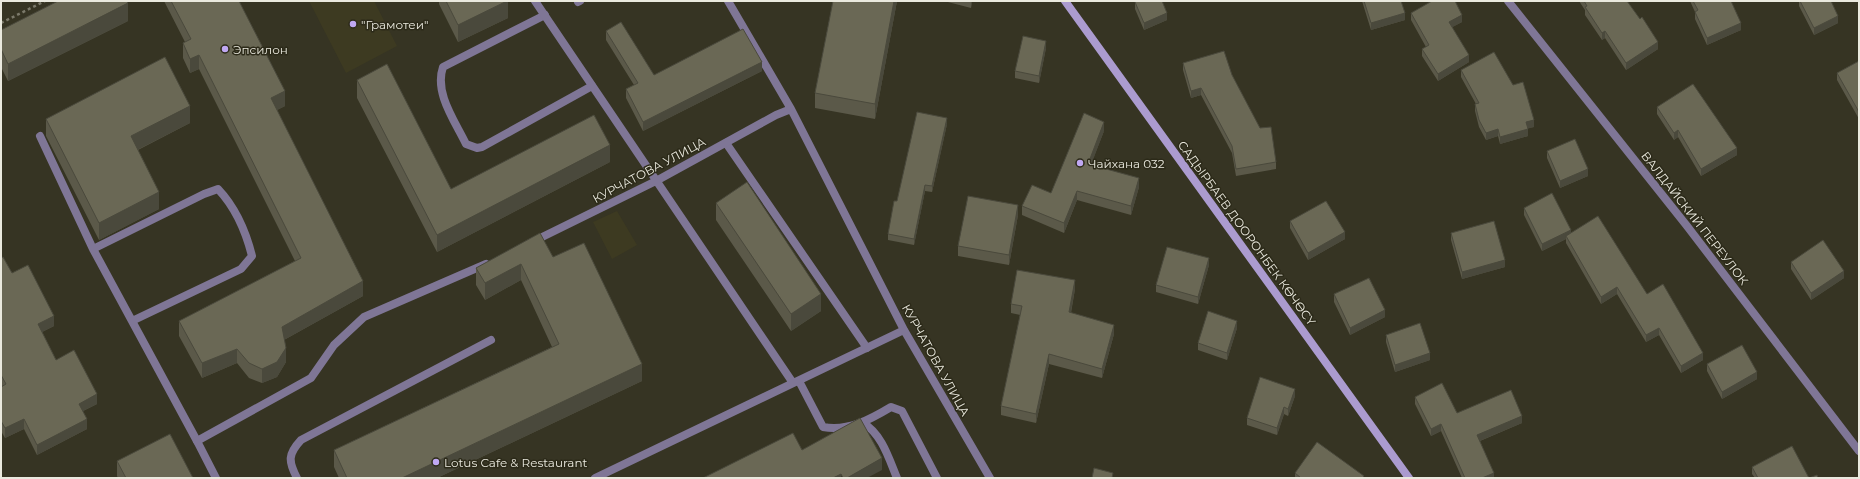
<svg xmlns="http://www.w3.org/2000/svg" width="1860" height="479" viewBox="0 0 1860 479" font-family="Montserrat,sans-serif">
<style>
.built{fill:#3d3a21}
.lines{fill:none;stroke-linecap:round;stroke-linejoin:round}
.path{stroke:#7b796a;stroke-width:2.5;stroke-dasharray:3 3;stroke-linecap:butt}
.service{stroke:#7f7696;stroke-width:8}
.minor{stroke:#7f7696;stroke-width:8}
.secondary{stroke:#ab9bcf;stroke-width:8}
.wall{fill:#5b5949}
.shaded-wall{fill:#4a493c}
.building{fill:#6a6855;stroke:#4a493c}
.poi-dot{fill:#c0a8f3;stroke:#2c2a19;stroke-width:1.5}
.labels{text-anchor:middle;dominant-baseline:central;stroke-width:3;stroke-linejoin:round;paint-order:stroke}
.poi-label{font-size:12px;fill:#eae9de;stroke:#2c2a19;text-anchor:start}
.street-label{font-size:12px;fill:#eae9de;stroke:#2c2a19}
</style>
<rect width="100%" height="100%" fill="#363423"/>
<path class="built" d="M309,1H374L397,46L346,73Z
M617,211L637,245L612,259L593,222Z"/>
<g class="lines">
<path class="path" d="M1,23L45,1"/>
<path class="service" d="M578,2L580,1
M545,15L443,67C434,93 455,121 466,144L477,148L482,147L592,86
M40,136L93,249
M726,143L867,348
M132,321L241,269L252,256C246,232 235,207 218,189L204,194L93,249L197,441
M799,381L823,427C848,432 871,419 891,407L902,411L937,478
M863,423C882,434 889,459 897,478
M297,478C288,461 288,454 301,440L491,340"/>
<path class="minor" d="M535,1L793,383
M728,1L791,109
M1508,1L1687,226L1859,451
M532,242L656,181L776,115L791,109L904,330L990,478
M216,478L197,441L311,378L334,345L364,317L486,264
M595,478L904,330"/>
<path class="secondary" d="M1065,1L1409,478"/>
</g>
<path class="wall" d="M164,1H239L285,106L277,110L363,296L284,340L286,362L277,377L262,383L249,378L237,363L202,378L179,336V321L295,261L199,69L190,73L183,58V43L185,42Z
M439,1H508V18L458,42L439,4Z
M833,1H897L875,119L815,108V93Z
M944,1H972L971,8Z
M1362,1H1401L1405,20L1371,30Z
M1579,1H1627L1658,49L1626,70L1605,38L1602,40L1585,15V10Z
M1690,1H1731L1741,30L1707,45L1695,19V12Z
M1799,1H1831L1838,23L1814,35L1799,6Z
M1135,2L1167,20L1144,30L1135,9Z
M1411,13L1462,22L1452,27L1469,62L1438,81L1422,56V49L1426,47L1411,20Z
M128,21L8,81L1,67V30Z
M606,31L654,75L762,71L643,131L626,98V89L634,85L606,40Z
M1046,48L1039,83L1015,78V71Z
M1859,61V119L1837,80V73Z
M1183,63L1232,75L1276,162V169L1236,176L1232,153L1201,95L1191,98L1183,70Z
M1461,70L1534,127L1528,128V136L1500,144L1498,136L1486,140L1479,127L1475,111V104H1476L1461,77Z
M357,80L451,189L610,162L437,252L357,98Z
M1657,107L1737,155L1701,176L1678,137L1674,140L1657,114Z
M46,119L190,123L138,150L159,209L99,240L46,136Z
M947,124L932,192L925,191L914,245L888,240V234L897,201Z
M1104,131L1091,164L1139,187L1131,215L1077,200L1064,233L1022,215V206L1051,193Z
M1547,151L1588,176L1560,188L1547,158Z
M716,203L821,311L791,331L716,220Z
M1524,208L1571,233L1647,294L1703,360L1681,373L1659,335L1646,342L1617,294L1601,304L1566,243V239L1542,251L1524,215Z
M1018,215L1009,265L958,256V246Z
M1290,221L1345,239L1308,260L1290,228Z
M1451,233L1505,267L1462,279L1451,240Z
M553,257L642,381L437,478H339L334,467V450L552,347L521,280L485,300L476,285V268Z
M1,258L12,273L54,326L42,332L56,360L97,404L83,411L87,429L37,455L24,429L5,438L1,431V387L2,386L1,385Z
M1791,262L1844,278L1811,300L1791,269Z
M1209,265L1198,304L1156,292V285Z
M1075,289L1071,313L1114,334L1102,378L1049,364L1036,423L1001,415V406L1020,315L1011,313V304Z
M1334,294L1385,317L1350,335L1334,302Z
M1237,328L1227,360L1198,350V343Z
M1386,335L1430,360L1395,372L1386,342Z
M1707,364L1757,379L1722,399L1707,371Z
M1295,396L1288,416L1284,414L1277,435L1247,425V418Z
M1415,397L1457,413L1522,423L1480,441L1494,478H1462L1441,431L1431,436L1415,404Z
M117,461L193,478H118L117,476Z
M1752,467L1809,478H1818H1755L1752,474Z
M1295,473L1364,478H1295Z"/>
<path class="shaded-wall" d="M507,1H508V18L458,42V25Z
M894,1H897L875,119V104Z
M971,1H972L971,8Z
M128,3V21L8,81V64Z
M1167,13V20L1144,30V23Z
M1405,13V20L1371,30V23Z
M1462,15V22L1449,29V22Z
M1838,16V23L1814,35V28Z
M1741,23V30L1707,45V38Z
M1605,31V38L1602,40V33Z
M1046,41V48L1039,83V76Z
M1658,42V49L1626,70V63Z
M199,55V69L190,73V59Z
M1469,55V62L1438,81V74Z
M762,62V71L643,131V122Z
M1201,88V95L1191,98V91Z
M285,91V106L271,113V98Z
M190,106V123L131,153V136Z
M947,118V124L932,192V186Z
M1534,120V127L1526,129V122Z
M1104,122V131L1088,173V164Z
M1498,129V136L1486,140V133Z
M1528,129V136L1500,144V137Z
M1678,130V137L1674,140V133Z
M610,145V162L437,252V235Z
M1737,148V155L1701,176V169Z
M1588,169V176L1560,188V181Z
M1139,178V187L1131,215V206Z
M925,185V191L914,245V239Z
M1077,191V200L1064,233V223Z
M159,192V209L99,240V223Z
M1018,205V215L1009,265V255Z
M1571,230V237L1566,236V239L1542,251V244Z
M1345,232V239L1308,260V253Z
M1209,258V265L1198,304V297Z
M1505,260V267L1462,279V272Z
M521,264V280L485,300V283Z
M1844,271V278L1811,300V293Z
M1075,280V289L1069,322V312Z
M363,281V296L282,341V327Z
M1617,287V294L1601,304V297Z
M821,294V311L791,331V314Z
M1385,310V317L1350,335V328Z
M54,316V326L38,334V324Z
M1237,321V328L1227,360V353Z
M1114,325V334L1102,378V369Z
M1659,328V335L1646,342V335Z
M286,348V362L277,377L262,383V369Z
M237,349V363L202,378V363Z
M1430,353V360L1395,372V365Z
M1703,353V360L1681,373V366Z
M1049,354V364L1036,423V414Z
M642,364V381L437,478H402Z
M1757,372V379L1722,399V392Z
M1295,389V396L1288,416V409Z
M97,394V404L79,413V404Z
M1284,407V414L1277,435V428Z
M1522,416V423L1477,442V435Z
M24,419V429L5,438V428Z
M87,419V429L37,455V445Z
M1441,424V431L1431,436V429Z
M882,458V470L867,478H847Z
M1494,473V478H1482Z
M841,474V478H833Z"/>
<path class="building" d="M58,1H126L128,3L8,64L1,49V30Z
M171,1H239L285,91L271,98L363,281L282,327L286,348L277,362L262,369L249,363L237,349L202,363L179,321L301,258L199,55L190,59L183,43L191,39Z
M446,1H507L458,25Z
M833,1H894L875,104L815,93Z
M1138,1H1162L1167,13L1144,23L1135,2Z
M1364,1H1401L1405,13L1371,23Z
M1432,1H1455L1462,15L1449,22L1469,55L1438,74L1422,49L1429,45L1411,13Z
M1584,1H1627L1640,19L1642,17L1658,42L1626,63L1605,31L1602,33L1585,7L1587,6Z
M1693,1H1731L1741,23L1707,38L1695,12L1698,10Z
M1800,1H1831L1838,16L1814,28Z
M621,22L654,75L743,29L762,62L643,122L626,89L638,83L606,31Z
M1023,36L1046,41L1039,76L1015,71Z
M1224,51L1232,75L1260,128L1271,127L1276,162L1236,169L1232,146L1201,88L1191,91L1183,63Z
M1494,52L1513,85L1523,82L1534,120L1526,122L1528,129L1500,137L1498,129L1486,133L1479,120L1475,104L1479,103L1461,70Z
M165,57L190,106L131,136L159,192L99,223L46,119Z
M1859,61V112L1837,73Z
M387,64L451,189L594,115L610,145L437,235L357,80Z
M1693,84L1737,148L1701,169L1678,130L1674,133L1657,107Z
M917,112L947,118L932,186L925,185L914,239L888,234L894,201H897Z
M1084,113L1104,122L1088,164L1139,178L1131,206L1077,191L1064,223L1022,206L1032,185L1051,193Z
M1575,139L1588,169L1560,181L1547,151Z
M747,182L821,294L791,314L716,203Z
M1552,193L1571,230L1542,244L1524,208Z
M968,196L1018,205L1009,255L958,246Z
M1326,201L1345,232L1308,253L1290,221Z
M1598,216L1647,294L1663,284L1703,353L1681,366L1659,328L1646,335L1617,287L1601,297L1566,236Z
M1494,221L1505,260L1462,272L1451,233Z
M540,233L553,257L584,243L642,364L402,478H347L334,450L559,344L521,264L485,283L476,268Z
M1823,240L1844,271L1811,293L1791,262Z
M1167,247L1209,258L1198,297L1156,285Z
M3,257L12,273L28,265L54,316L38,324L56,360L74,350L97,394L79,404L87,419L37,445L24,419L5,428L1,421V387L6,384L1,375V258Z
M1017,270L1075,280L1069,312L1114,325L1102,369L1049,354L1036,414L1001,406L1022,306L1011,304Z
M1369,278L1385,310L1350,328L1334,294Z
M1208,311L1237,321L1227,353L1198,343Z
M1420,323L1430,353L1395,365L1386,335Z
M1742,345L1757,372L1722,392L1707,364Z
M1260,377L1295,389L1288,409L1284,407L1277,428L1247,418Z
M1442,383L1457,413L1511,390L1522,416L1477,435L1494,473L1482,478H1465L1441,424L1431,429L1415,397Z
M860,418L882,458L847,478H843L841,474L833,478H703L793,433L802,450Z
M170,434L193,478H126L117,461Z
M1317,442L1364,476L1362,478H1301L1295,473Z
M1792,446L1809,478L1817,475L1818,478H1758L1752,467Z
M1094,468L1113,473L1112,478H1092Z"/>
<g class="poi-dot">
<circle cx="353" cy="24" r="4"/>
<circle cx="225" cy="49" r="4"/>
<circle cx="1080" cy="163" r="4"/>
<circle cx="436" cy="462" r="4"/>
</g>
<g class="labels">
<g class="poi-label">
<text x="361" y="24">"Грамотеи"</text>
<text x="233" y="49">Эпсилон</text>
<text x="1088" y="163">Чайхана 032</text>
<text x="444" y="462">Lotus Cafe &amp; Restaurant</text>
</g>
<g class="street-label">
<text transform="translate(649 170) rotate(-28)">КУРЧАТОВА УЛИЦА</text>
<text transform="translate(1695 218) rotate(52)">ВАЛДАЙСКИЙ ПЕРЕУЛОК</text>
<text transform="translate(1247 233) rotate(54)">САДЫРБАЕВ ДООРОНБЕК КӨЧӨСҮ</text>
<text transform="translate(936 360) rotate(61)">КУРЧАТОВА УЛИЦА</text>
</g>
</g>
<rect width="1860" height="479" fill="none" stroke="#eae9de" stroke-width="4"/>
</svg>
